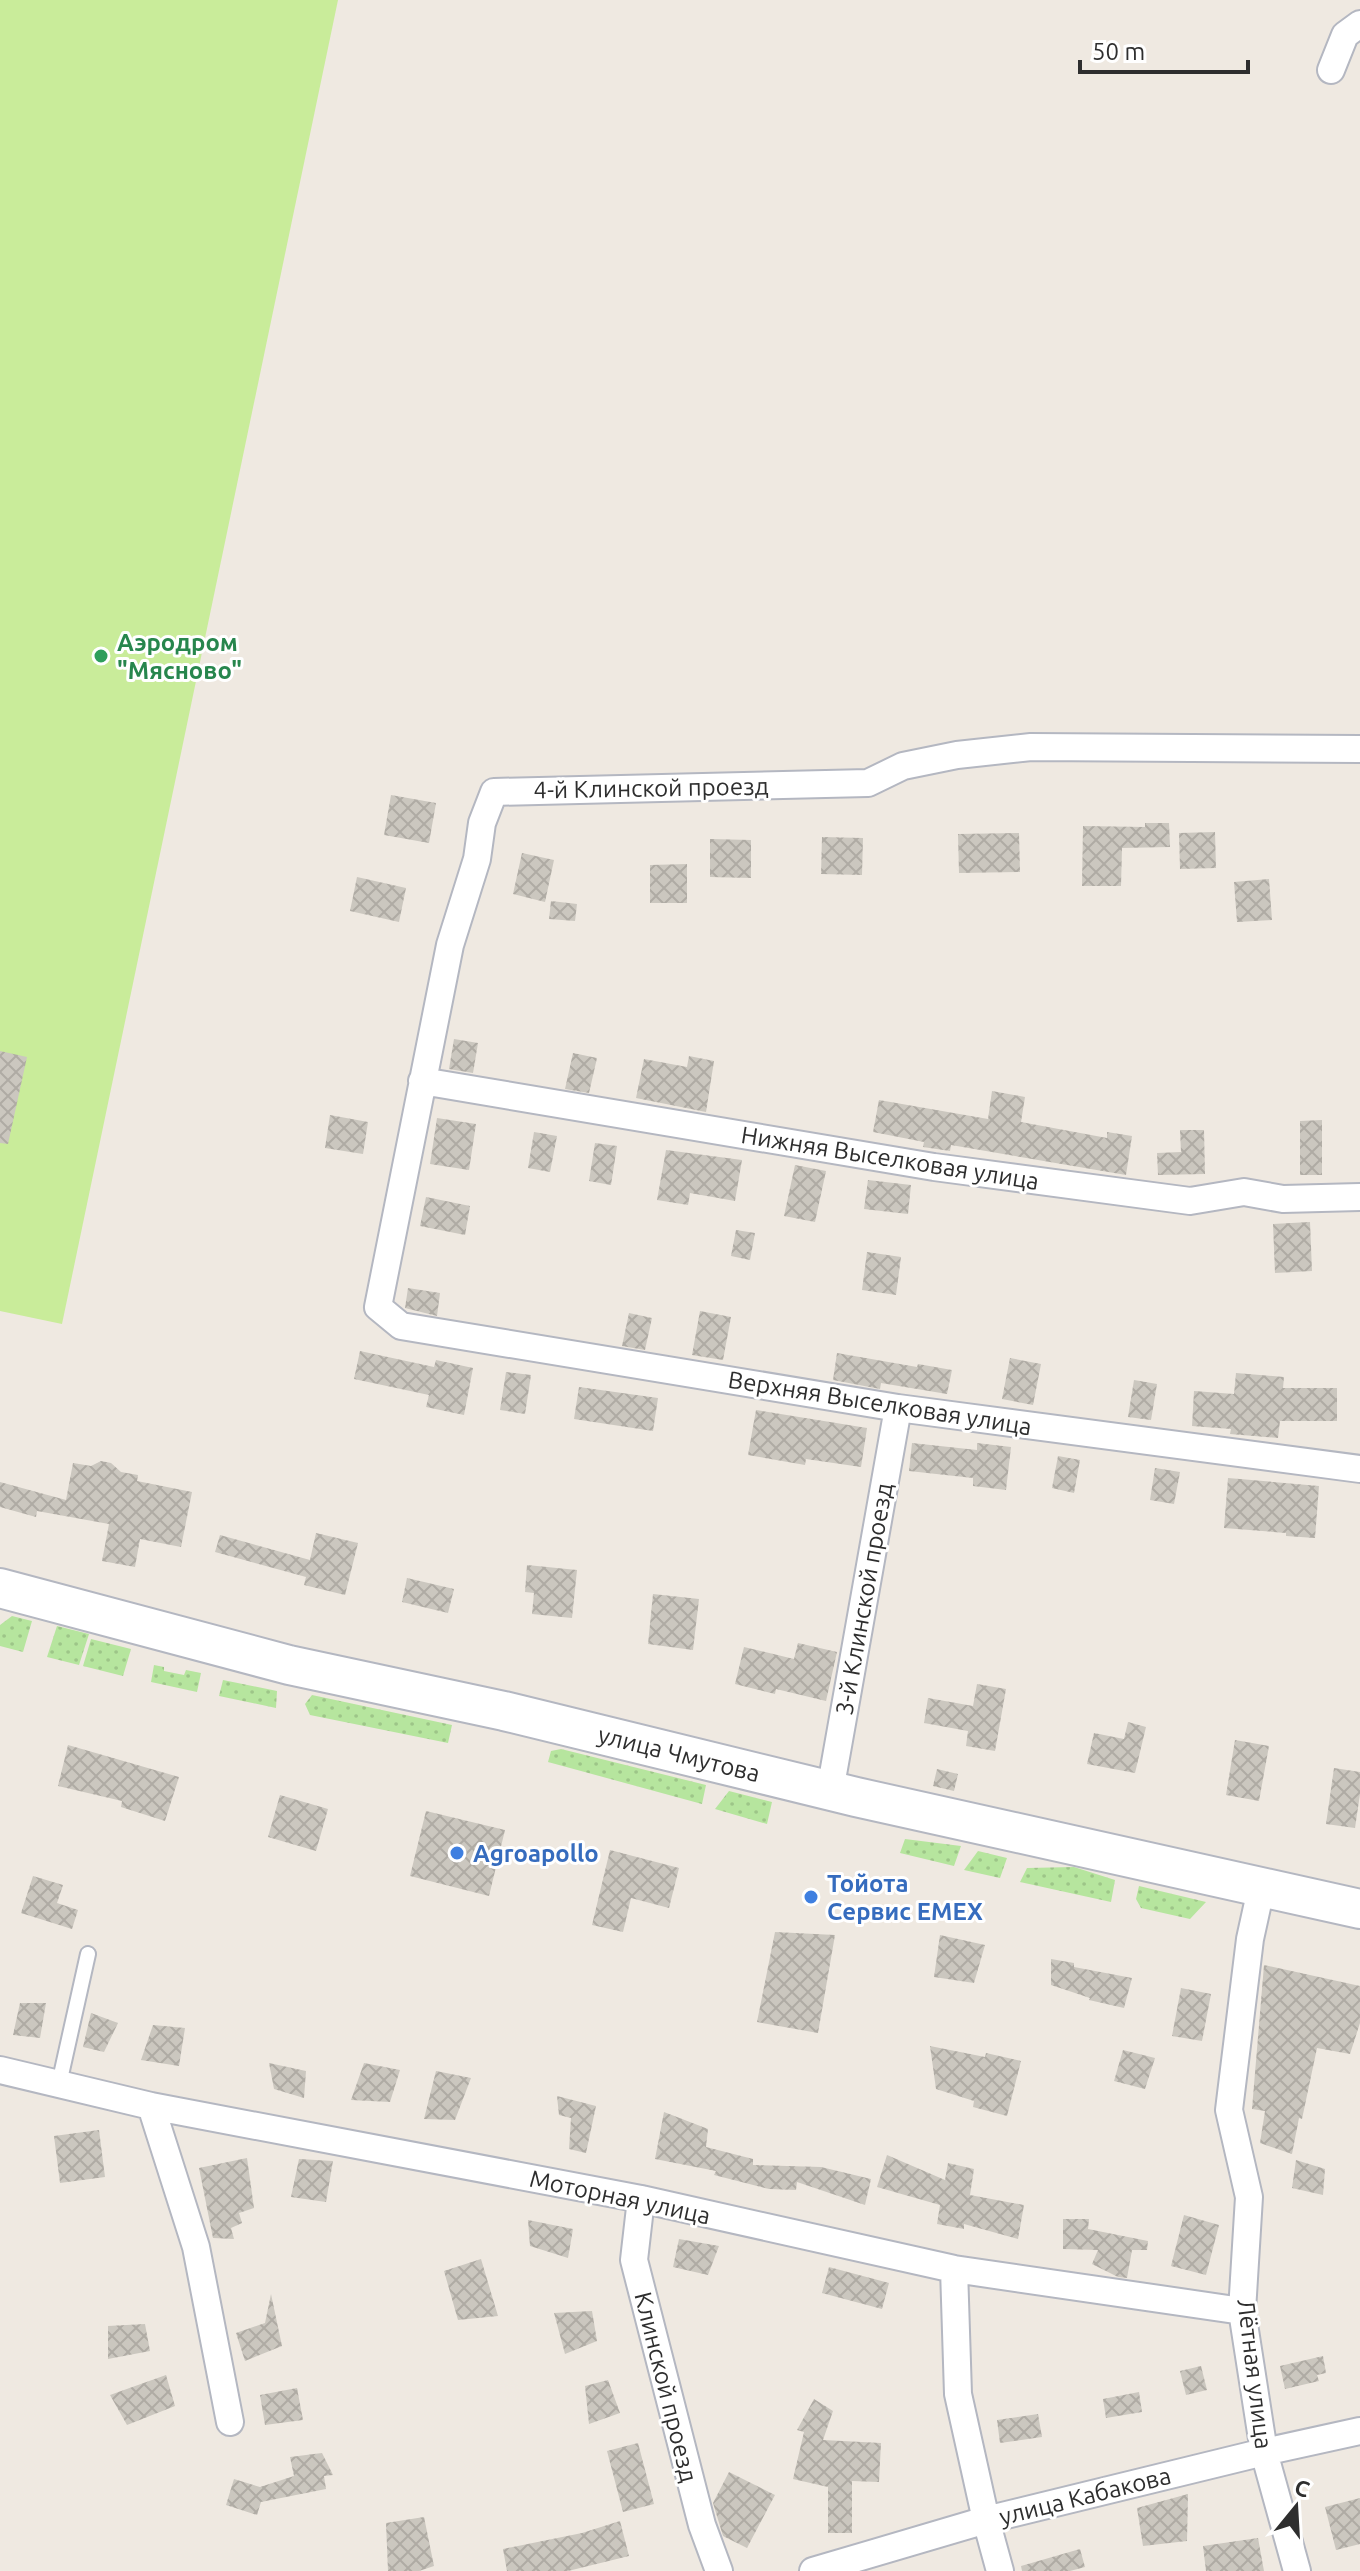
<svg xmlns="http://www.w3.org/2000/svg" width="1360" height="2571" viewBox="0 0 1360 2571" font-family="Ubuntu,sans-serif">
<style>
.grass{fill:url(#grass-dots)}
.pitch{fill:#c9ec9a}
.building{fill:url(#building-cross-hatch)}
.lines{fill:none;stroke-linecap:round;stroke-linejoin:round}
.service-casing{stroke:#b4b7c1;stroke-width:18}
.minor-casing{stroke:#b4b7c1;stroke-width:30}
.secondary-casing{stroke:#b4b7c1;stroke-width:42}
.service{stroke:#fff;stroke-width:14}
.minor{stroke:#fff;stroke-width:26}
.secondary{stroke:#fff;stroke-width:38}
.leisure-dot{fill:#2e9e5b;stroke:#fff;stroke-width:3}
.shop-dot{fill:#3f7fe0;stroke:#fff;stroke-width:3}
.labels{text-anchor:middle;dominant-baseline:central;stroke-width:6;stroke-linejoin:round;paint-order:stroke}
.leisure-label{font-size:24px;font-weight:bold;fill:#27864d;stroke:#fff;text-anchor:start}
.street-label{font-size:24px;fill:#2e2e2e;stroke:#fff}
.shop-label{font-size:24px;font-weight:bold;fill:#366cbe;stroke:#fff;text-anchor:start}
</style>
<defs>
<pattern id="grass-dots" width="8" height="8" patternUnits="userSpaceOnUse" patternTransform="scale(2)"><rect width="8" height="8" fill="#b6e59e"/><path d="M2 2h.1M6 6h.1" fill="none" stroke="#9dc588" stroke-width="1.8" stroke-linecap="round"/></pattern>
<pattern id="building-cross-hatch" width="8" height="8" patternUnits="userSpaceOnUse" patternTransform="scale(2)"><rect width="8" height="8" fill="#cbc7bf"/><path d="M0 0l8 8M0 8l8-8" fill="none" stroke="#afaba4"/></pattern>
</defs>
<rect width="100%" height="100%" fill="#efe9e1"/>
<path class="grass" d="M12,1616L32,1621L23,1652L0,1646V1625Z
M57,1626L89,1634L79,1665L47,1657Z
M91,1639L131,1649L123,1676L83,1666Z
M154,1665L164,1667V1671L184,1675L186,1670L201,1673L197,1692L151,1682Z
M223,1680L277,1691L276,1708L219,1696Z
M312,1695L452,1725L448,1743L310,1715L305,1704Z
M561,1749L706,1785L702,1804L548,1762L551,1751Z
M729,1791L772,1802L767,1824L715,1809Z
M905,1839L961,1846L954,1866L900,1853Z
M978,1851L1007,1858L1000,1878L964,1870Z
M1074,1867L1115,1880L1111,1902L1020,1882L1027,1868Z
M1139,1886L1206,1902L1190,1919L1141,1908L1136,1899Z"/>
<path class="pitch" d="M0,0H338L62,1324L0,1311Z"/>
<path class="building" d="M391,795L436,803L429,843L384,835Z
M1145,823H1169L1170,847L1122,848L1121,886H1082L1083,826L1145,827Z
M1215,832L1216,868L1180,869L1179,833Z
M1019,833L1020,872L959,873L958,834Z
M822,837L863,838L862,875L821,874Z
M710,839L751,840V878L710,877Z
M522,853L554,860L545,902L513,894Z
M687,864V903H650V865Z
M357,877L406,888L399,922L350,911Z
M1269,879L1272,920L1237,922L1234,882Z
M551,901L577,904L575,921L549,919Z
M454,1039L478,1043L473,1073L449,1069Z
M0,1051L27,1057L8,1144L0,1143Z
M573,1053L597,1058L589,1093L565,1089Z
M689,1056L714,1061L706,1112L636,1098L644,1059L687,1067Z
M992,1091L1025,1097L1021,1122L1107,1138V1132L1132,1136L1126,1175L951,1145L950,1151L923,1147L924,1142L873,1132L879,1100L988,1119Z
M330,1115L368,1122L363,1154L325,1148Z
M437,1118L476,1124L469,1170L430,1164Z
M1322,1120V1175H1300V1121Z
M1180,1130H1204L1205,1174L1158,1175L1157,1153L1181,1152Z
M534,1132L557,1136L550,1172L528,1168Z
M595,1143L617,1146L611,1185L589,1181Z
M666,1150L742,1160L735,1201L690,1193L688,1205L657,1200Z
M795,1165L826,1171L815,1222L784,1216Z
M868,1180L911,1185L908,1214L864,1209Z
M426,1197L470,1206L465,1235L420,1226Z
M1310,1222L1312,1271L1275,1273L1273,1224Z
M736,1230L755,1233L750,1260L731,1256Z
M867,1252L901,1257L896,1295L862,1290Z
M408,1288L440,1293L437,1316L405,1308Z
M700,1311L731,1317L723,1360L692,1355Z
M629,1313L652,1318L645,1350L622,1346Z
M360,1351L434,1367L436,1360L473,1368L464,1415L426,1407L429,1395L354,1379Z
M837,1353L917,1367L918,1364L952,1370L947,1394L881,1383L880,1389L833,1380Z
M1010,1358L1041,1364L1033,1405L1002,1399Z
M506,1372L531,1375L525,1414L500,1410Z
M1236,1373L1284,1377L1283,1388H1337V1421H1280L1278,1438L1230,1434L1231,1429L1192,1426L1194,1391L1234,1394Z
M1134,1380L1157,1384L1151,1420L1128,1417Z
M579,1387L658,1398L653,1431L574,1419Z
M756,1410L867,1428L861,1467L806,1459L805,1465L748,1455Z
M912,1443L977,1450V1443L1011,1447L1006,1490L973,1486V1478L909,1471Z
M1058,1456L1080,1460L1074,1493L1052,1488Z
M101,1461L111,1463L121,1472L138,1475L137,1481L192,1492L181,1547L140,1539L135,1567L102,1561L109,1524L37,1511L36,1517L0,1507V1482L66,1500L73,1463L91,1466Z
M1155,1468L1180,1472L1174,1504L1150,1500Z
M1228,1478L1319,1486L1315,1538L1286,1536V1533L1224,1528Z
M316,1533L358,1543L345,1595L304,1585L306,1577L215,1552L220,1535L310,1560Z
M527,1565L577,1570L572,1618L532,1614L534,1593L525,1592Z
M407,1578L454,1589L448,1613L402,1602Z
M653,1594L699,1599L693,1650L648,1644Z
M798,1643L837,1652L826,1701L776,1689L775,1694L735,1684L744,1647L794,1659Z
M977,1684L1006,1689L995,1751L966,1746L968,1731L924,1723L928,1698L973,1706Z
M1128,1722L1146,1727L1135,1773L1087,1764L1094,1733L1124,1739Z
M1235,1740L1269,1746L1259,1801L1226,1795Z
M68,1745L179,1777L165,1821L121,1807L122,1801L58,1786Z
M1334,1768L1360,1772V1794L1355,1828L1326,1824Z
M937,1769L958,1774L954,1791L933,1786Z
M280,1795L328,1809L316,1851L268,1837Z
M426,1811L505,1830L489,1896L410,1876Z
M610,1850L679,1868L669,1908L631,1898L623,1932L592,1925Z
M33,1876L63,1885L57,1903L78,1910L72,1929L21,1913Z
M775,1932L835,1935L818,2033L757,2022Z
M940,1935L985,1945L974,1983L934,1977Z
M1051,1959L1074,1963V1967L1132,1978L1124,2008L1089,2000L1090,1998L1051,1985Z
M1264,1965L1360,1986V2023L1350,2054L1317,2048L1302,2119L1299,2118L1292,2154L1260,2143L1265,2111L1252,2109Z
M1181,1988L1211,1994L1202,2041L1172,2036Z
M20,2003H46L40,2038L13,2035Z
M91,2013L118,2023L104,2052L83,2047Z
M153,2025L185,2028L179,2066L141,2060Z
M930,2046L985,2057L986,2053L1021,2061L1007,2116L973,2107L974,2101L936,2089Z
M1123,2050L1155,2058L1145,2089L1114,2081Z
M269,2063L306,2071L304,2098L274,2089Z
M364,2063L400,2070L390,2102L351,2100Z
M436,2071L471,2078L455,2120L424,2119Z
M557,2096L596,2106L586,2153L569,2149L571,2118L559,2115Z
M664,2112L708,2129L706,2147L753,2159V2165L821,2167L871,2179L865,2205L797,2182L796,2190L769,2189L714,2175L716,2171L655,2159Z
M99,2130L105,2177L60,2183L54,2136Z
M887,2155L945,2180L948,2163L974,2169L970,2195L1024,2205L1018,2239L964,2224V2229L937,2224L940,2205L877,2187Z
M247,2158L254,2208L239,2213L242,2223L231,2228L234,2239L213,2238L199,2168Z
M299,2159L333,2161L326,2202L291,2197Z
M1296,2160L1325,2169L1323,2195L1292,2188Z
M1184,2215L1219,2225L1206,2275L1171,2266Z
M1063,2219H1089L1088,2229L1148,2241L1147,2250H1132L1127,2278L1118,2277L1092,2264L1098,2250L1063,2249Z
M528,2220L573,2229L568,2258L530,2246Z
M679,2239L719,2246L708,2275L673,2267Z
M481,2259L498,2316L458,2320L444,2271Z
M829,2267L889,2283L882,2309L822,2293Z
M271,2294L282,2346L245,2361L236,2333L265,2323Z
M592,2311L597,2341L565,2354L554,2313Z
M145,2324L150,2351L108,2359V2326Z
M1323,2356L1326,2373L1317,2375L1319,2381L1285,2389L1280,2366Z
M1201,2366L1207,2390L1186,2395L1180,2371Z
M166,2375L175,2406L127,2425L110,2395Z
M608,2380L620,2413L589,2424L585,2386Z
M297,2388L303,2420L265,2425L260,2395Z
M1139,2392L1142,2412L1106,2418L1103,2399Z
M814,2399L833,2411L823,2440L881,2443L879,2482L852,2481V2533H828V2487L793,2479L804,2432L797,2430Z
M1038,2414L1042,2437L1000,2443L997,2420Z
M638,2443L654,2504L623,2512L607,2451Z
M322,2453L333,2475L324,2476L326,2489L261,2502L257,2515L226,2505L234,2479L260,2487L294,2476L290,2457Z
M729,2472L775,2495L747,2548L723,2536L713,2503Z
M1188,2494L1187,2541L1143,2546L1137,2508Z
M1360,2498V2544L1336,2550L1325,2507Z
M424,2517L434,2566L419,2571H388L386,2523Z
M620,2521L629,2556L568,2571H507L503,2549L582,2533Z
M1258,2538L1264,2571H1206L1203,2546Z
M1080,2549L1085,2567L1070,2571H1022L1021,2566Z"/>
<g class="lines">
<defs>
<path id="service" d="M59,2084L88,1954"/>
<path id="minor" d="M1331,70L1345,35L1360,24
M1360,749L1031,747L957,755L903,766L868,783L494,792L482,823L477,859L450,945L378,1307L401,1326L898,1408L1360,1469
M422,1081L934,1167L1190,1201L1244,1192L1283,1199L1360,1197
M830,1791L898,1408
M1261,1889L1250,1939L1229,2110L1249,2197L1242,2311L1264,2452L1297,2571
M0,2070L151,2106L641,2199L954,2269L1242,2311
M151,2106L196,2247L230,2422
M641,2199L634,2260L702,2525L719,2571
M954,2269L958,2394L986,2520L1000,2571
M813,2571L986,2520L1264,2452L1360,2431"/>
<path id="secondary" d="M0,1588L289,1665L504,1711L856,1797L1360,1909"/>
</defs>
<use href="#service" class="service-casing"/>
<use href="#minor" class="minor-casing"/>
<use href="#secondary" class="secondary-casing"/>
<use href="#service" class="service"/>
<use href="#minor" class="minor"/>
<use href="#secondary" class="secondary"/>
</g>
<circle class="leisure-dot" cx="101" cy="656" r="8"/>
<g class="shop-dot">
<circle cx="457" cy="1853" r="8"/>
<circle cx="811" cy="1897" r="8"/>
</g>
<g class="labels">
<g class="leisure-label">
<text x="117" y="642">Аэродром<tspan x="117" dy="28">"Мясново"</tspan></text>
</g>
<g class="street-label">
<text transform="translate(651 788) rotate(-1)">4-й Клинской проезд</text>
<text transform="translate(890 1158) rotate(9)">Нижняя Выселковая улица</text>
<text transform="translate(880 1403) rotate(9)">Верхняя Выселковая улица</text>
<text transform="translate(864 1599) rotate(-80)">3-й Клинской проезд</text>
<text transform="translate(679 1754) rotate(14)">улица Чмутова</text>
<text transform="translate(620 2197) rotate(12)">Моторная улица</text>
<text transform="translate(1255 2374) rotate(83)">Лётная улица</text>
<text transform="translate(666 2387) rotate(76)">Клинской проезд</text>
<text transform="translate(1085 2496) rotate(-14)">улица Кабакова</text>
</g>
<g class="shop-label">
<text x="473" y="1853">Agroapollo</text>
<text x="827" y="1883">Тойота<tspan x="827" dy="28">Сервис EMEX</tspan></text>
</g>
</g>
<g transform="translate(1296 2507) rotate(18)" stroke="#ffffff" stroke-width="6" paint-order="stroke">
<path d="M0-6L14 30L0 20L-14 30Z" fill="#2e2e2e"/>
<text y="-12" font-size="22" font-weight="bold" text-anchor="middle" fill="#2e2e2e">С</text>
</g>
<path d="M1080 60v12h168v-12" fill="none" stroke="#2e2e2e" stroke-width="4"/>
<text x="1092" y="60" font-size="24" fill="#2e2e2e" stroke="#ffffff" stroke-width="6" paint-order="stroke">50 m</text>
</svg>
